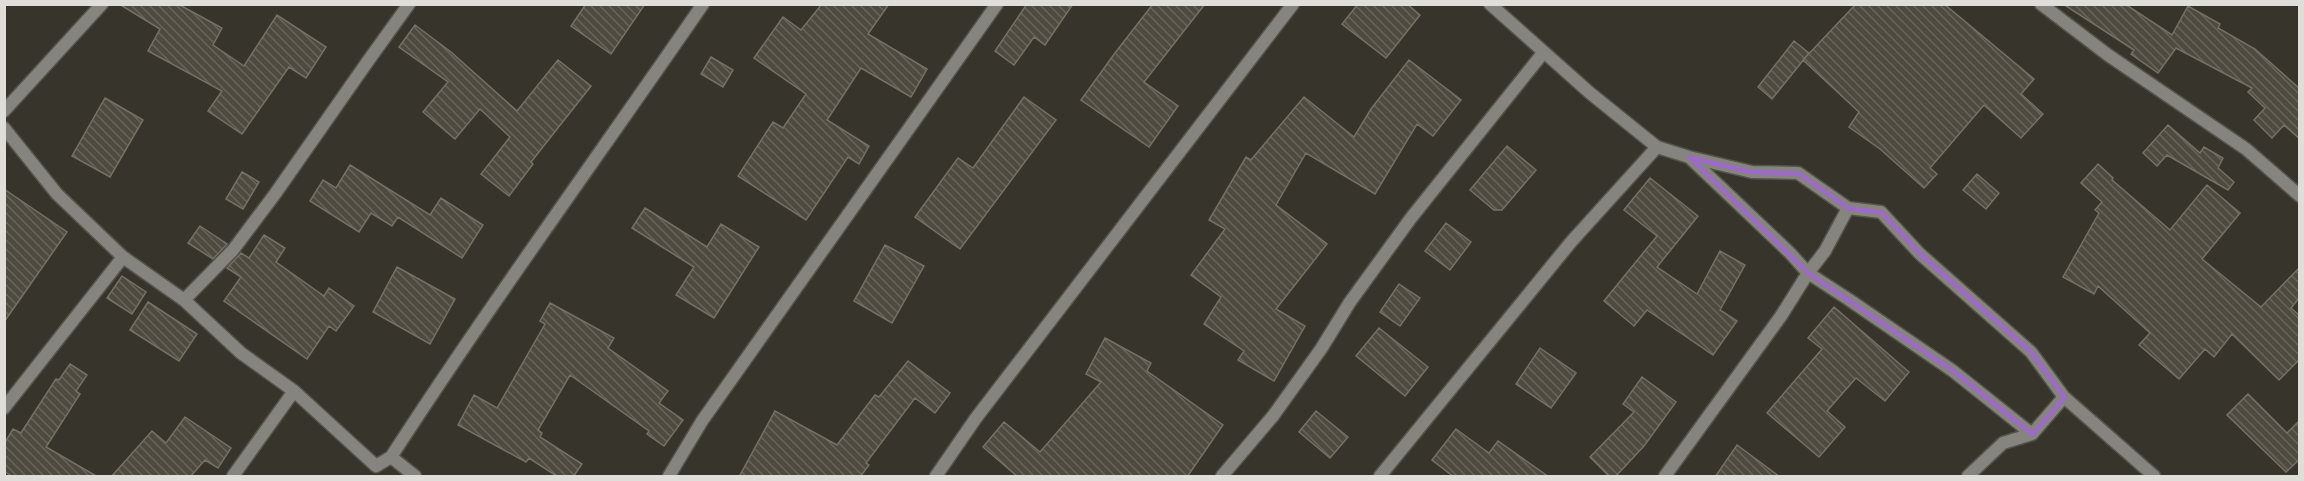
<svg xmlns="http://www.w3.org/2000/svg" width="2304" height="481" viewBox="0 0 2304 481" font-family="'DejaVu Sans',sans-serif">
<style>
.building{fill:url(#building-back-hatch);stroke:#747166;stroke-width:1.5}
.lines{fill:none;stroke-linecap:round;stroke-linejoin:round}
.street-casing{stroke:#55534a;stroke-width:15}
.street{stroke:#86847f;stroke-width:12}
.marked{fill:none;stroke:#9e6ac8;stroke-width:4.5;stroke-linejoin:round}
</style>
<defs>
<pattern id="building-back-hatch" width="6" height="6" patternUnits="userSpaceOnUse" patternTransform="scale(1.5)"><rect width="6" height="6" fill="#4e4a40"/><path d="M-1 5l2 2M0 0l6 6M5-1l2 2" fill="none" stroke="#67645b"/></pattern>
</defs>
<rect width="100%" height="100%" fill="#37342b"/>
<path class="building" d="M119,4H178L222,28L213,45L244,66L277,15L326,47L306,78L289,67L242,134L208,111L222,91L148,51L160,29Z
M586,4H645L611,54L571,26Z
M822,4H889L868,34L927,69L911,97L861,68L827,120L869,146L859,164L848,157L806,220L738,176L773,122L783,128L806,94L754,58L783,17L801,30Z
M1027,4H1073L1045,45L1034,37L1014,65L995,51Z
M1153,4H1205L1144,82L1178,106L1149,147L1081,100L1115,53Z
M1358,4H1407L1420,15L1386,58L1342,24Z
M1856,4H1944L2034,79L2021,94L2043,114L2021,138L1984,105L1930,168L1937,174L1924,188L1880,149L1849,127L1859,112L1803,60Z
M2063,4H2125L2172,35L2188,6L2220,24L2218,28L2255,49L2300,89V139L2284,125L2272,138L2254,120L2265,108L2248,92L2252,88L2176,48L2158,73L2131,54L2134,50Z
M415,25L451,52L517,111L558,60L591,86L531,162L533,164L509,196L481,174L510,137L480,109L455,139L423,112L448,82L399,47Z
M1794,41L1809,53L1772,99L1758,87Z
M711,57L733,70L723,87L701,74Z
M1409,60L1461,100L1433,136L1417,124L1375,194L1306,153L1276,205L1327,244L1276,309L1305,326L1274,381L1238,360L1244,351L1204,324L1221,297L1191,275L1225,229L1209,220L1246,157L1251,160L1304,97L1354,137L1371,109Z
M1024,97L1056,120L960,249L915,217L958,158L973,168Z
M105,98L143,120L110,177L72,156Z
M2168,125L2200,153L2204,147L2223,158L2218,168L2234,182L2228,190L2167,155L2157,166L2143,153Z
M1507,146L1536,170L1502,210H1494L1470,190Z
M2098,164L2113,178L2112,180L2170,230L2207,185L2240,213L2202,259L2261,307L2300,267V297L2291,308L2300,316V359L2279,380L2232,334L2214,357L2205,349L2179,379L2139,345L2150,333L2098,286L2094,294L2063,277L2099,213L2095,210L2102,202L2081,183Z
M350,165L430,215L441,198L483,225L462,258L398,217L392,226L371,213L359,232L310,201L323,180L336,188Z
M242,172L259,182L243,209L226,199Z
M1977,174L1999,193L1986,209L1963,190Z
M1650,178L1698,216L1657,267L1697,294L1720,251L1745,265L1720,310L1737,321L1713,355L1647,310L1634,326L1604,301L1657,236L1624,210Z
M4,189L67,232L4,322Z
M645,208L707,247L721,224L759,247L714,318L676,295L694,267L632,228Z
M1446,223L1471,242L1450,270L1425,251Z
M200,226L227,244L213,259L188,243Z
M264,235L285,248L276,262L324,296L329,288L354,306L336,331L329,326L307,359L224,301L241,277L227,268L241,253L249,258Z
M885,245L924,266L892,323L854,301Z
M397,267L455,299L430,344L373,312Z
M122,276L146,292L132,314L107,298Z
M1399,284L1420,298L1400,326L1380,312Z
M148,302L197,334L179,361L130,330Z
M550,303L614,338L608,348L668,391L659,403L683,420L664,446L647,434L649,431L570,375L538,430L542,433L540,437L582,464L573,477H558L529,458L526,462L458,425L474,395L497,408L545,324L540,321Z
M1834,307L1909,372L1885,401L1856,378L1827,411L1845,427L1819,457L1767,413L1822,349L1808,338Z
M1379,328L1428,367L1405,396L1356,356Z
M1105,338L1151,363L1147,371L1223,425L1187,477H1018L983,447L1004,422L1040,452L1101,382L1086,374Z
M1540,348L1576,373L1551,408L1516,384Z
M908,361L950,393L935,413L915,398L866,463L869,465L860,477H739L775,411L837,445L875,395L879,397Z
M70,364L87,375L76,391L80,394L46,447L98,477H13L4,471V444L13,429L21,433L56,379L59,380Z
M1642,377L1676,402L1644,446L1615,477H1610L1590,457L1634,412L1623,404Z
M2248,394L2287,433L2300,420V459L2286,472L2227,415Z
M1316,411L1348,437L1330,458L1299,432Z
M185,417L231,448L218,468L205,460L190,477H111L152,431L166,443Z
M1456,429L1489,453L1498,441L1549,477H1454L1432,460Z
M1737,445L1780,477H1715Z"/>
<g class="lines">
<defs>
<path id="street" d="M1490,4L1590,93L1657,147L1689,157L1752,172L1798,173L1848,208L1881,212L1920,254L2031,352L2064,397L2154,476
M2041,4L2108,55L2246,149L2300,196
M4,111L102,4
M4,128L57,194L123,257L184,300L241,353L294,391L376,466L391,457C491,303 599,155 703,4
M1690,158L1790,253L1808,273L1848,299L1953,371L2032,434
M184,300L233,250L275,194L368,61L409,4
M4,408L123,257
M391,457L415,476
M233,476L294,391
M669,476L702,421L997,4
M936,476L976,418L1293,4
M1222,476L1273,416L1321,349L1350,302L1411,218L1543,53
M1380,476L1571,242L1657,147
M1665,476L1781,316L1808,273L1825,251L1848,208
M1968,476L2003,443L2032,434L2064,397"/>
</defs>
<use href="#street" class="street-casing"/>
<use href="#street" class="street"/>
</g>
<path class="marked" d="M1689,157L1752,172L1798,173L1848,208L1881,212L1920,254L2031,352L2064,397L2032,434L1953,371L1808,273Z"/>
<rect width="2304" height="481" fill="none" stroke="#e0ded8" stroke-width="12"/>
</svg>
